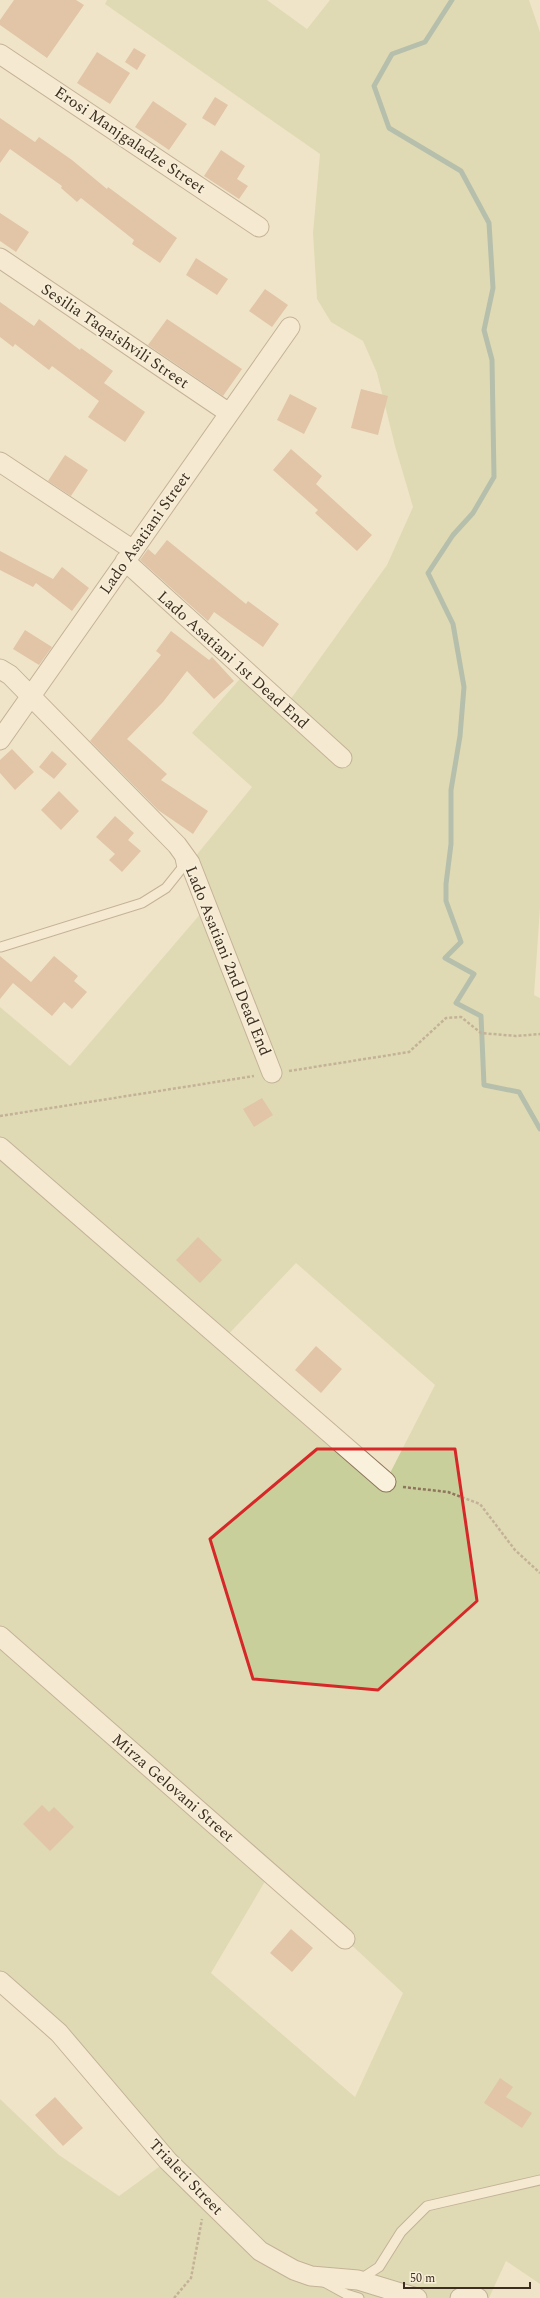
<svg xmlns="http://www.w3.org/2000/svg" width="540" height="2298" viewBox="0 0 540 2298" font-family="Spectral,serif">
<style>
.green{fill:#c9cf9b;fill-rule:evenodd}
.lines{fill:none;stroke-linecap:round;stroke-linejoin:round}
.stream{stroke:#6f938a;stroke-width:5}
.building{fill:#cf9f7d}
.service-casing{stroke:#8d765c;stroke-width:11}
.minor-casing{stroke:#8d765c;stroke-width:21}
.path{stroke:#8d765c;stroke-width:2.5;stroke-dasharray:3 2;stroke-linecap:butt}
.service{stroke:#faf1dc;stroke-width:9}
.minor{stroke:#faf1dc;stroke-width:19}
.marked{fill:none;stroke:#d62828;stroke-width:3;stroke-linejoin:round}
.labels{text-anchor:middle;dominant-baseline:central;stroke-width:3.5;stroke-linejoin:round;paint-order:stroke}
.street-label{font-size:16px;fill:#3d2e20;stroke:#f7eed8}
</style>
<rect width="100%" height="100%" fill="#f0e4c8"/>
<path class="green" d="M107,0H267L307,29L330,0H529L540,32V908L534,995L540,998V2284L506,2261L489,2298H0V2099L59,2155L119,2196L167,2161L0,1981V1007L70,1066L208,905L190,863L252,787L192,733L246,672L285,707L387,565L413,507L395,446L377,373L363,341L331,322L317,299L313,233L320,154L105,4ZM296,1263L435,1385L386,1481L223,1340ZM270,1873L345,1939L403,1993L355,2097L211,1973Z"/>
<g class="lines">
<path class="stream" d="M452,0L425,42L392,54L374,86L389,128L461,171L489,223L493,288L484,330L492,360L494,477L473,513L453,535L428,573L453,624L464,687L460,736L451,790V844L446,884V901L461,942L445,958L474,974L456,1003L481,1016L484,1085L519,1092L540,1129"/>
</g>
<path class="building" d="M14,0H76L84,5L47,58L0,25V20Z
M134,48L146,55L137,70L125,62Z
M97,52L130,73L110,104L77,83Z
M215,97L228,105L215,126L202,118Z
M153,101L187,124L169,150L135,127Z
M0,118L35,142L39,137L72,160L107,189L108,187L177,238L160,263L132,244L134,240L81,198L77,202L61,188L62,186L10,149L0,163Z
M221,150L245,166L237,179L248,186L239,199L204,176Z
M0,213L29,232L16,252L0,241Z
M196,258L228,279L217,295L186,275Z
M265,289L288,305L272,327L249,311Z
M0,302L34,326L39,319L80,350L81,348L113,371L104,383L145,412L125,442L88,417L99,401L52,366L49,370L15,344L13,347L0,337Z
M167,319L242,369L223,396L148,345Z
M361,389L388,396L378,435L351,428Z
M290,394L317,408L304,434L277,420Z
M291,449L322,476L316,484L372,535L357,551L315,513L318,510L273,470Z
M65,455L88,470L71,496L48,481Z
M167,540L246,604L248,601L279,624L263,647L214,612L208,621L140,560L148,549L155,555Z
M0,551L53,579L62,567L89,588L72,611L36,583L33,587L0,570Z
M25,630L52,647L39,665L13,649Z
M171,631L209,660L212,657L234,681L214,699L187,671L163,702L127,739L167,774L161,780L208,811L193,834L158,810L90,741L161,655L156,651Z
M12,749L34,772L15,790L0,773V760Z
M52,751L67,764L54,779L39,767Z
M59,791L79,811L61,830L41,810Z
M115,816L134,833L128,840L141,851L122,872L109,860L115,854L96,837Z
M0,956L31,982L54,956L78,976L74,981L87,992L72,1009L64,1002L52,1016L13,983L0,999Z
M262,1098L273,1115L254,1127L243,1109Z
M198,1237L222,1260L200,1283L176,1260Z
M316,1346L342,1369L321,1393L295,1370Z
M42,1805L49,1812L54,1807L74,1827L50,1851L23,1824Z
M291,1929L313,1948L292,1972L270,1953Z
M500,2078L513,2087L506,2097L532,2113L522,2128L484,2103Z
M55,2097L83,2128L63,2146L35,2115Z"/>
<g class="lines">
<defs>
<path id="service" d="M1,947L142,903L166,888L182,868L180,858
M359,2280L379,2267L401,2232L427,2206L540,2180
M324,2282L346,2294L359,2298"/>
<path id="minor" d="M0,54L259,227
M0,258L229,413
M0,462L133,550
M125,561L342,758
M0,669L10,675L177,845L190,863L272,1073
M0,740L290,327
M0,1147L386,1482
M0,1636L345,1939
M0,1981L59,2033L168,2161L260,2251L294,2270L311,2276L358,2280L417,2298
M460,2298H478"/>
</defs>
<use href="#service" class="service-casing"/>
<use href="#minor" class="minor-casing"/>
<path class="path" d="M289,1071L409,1052L446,1018L461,1017L481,1033L516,1036L540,1034
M0,1116L254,1076
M403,1487L448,1492L480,1504L515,1550L540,1573
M174,2298L191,2278L202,2219"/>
<use href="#service" class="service"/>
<use href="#minor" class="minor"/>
</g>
<path d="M0 0H540V2298H0ZM317,1449H455L477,1601L378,1690L253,1679L210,1539Z" fill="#f0e4c8" fill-opacity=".55" fill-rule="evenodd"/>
<path class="marked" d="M317,1449H455L477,1601L378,1690L253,1679L210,1539Z"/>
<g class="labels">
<g class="street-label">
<text transform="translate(130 140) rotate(34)">Erosi Manjgaladze Street</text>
<text transform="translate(115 336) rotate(34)">Sesilia Taqaishvili Street</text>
<text transform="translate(145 533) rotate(-55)">Lado Asatiani Street</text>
<text transform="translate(233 660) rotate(42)">Lado Asatiani 1st Dead End</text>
<text transform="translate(228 961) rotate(68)">Lado Asatiani 2nd Dead End</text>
<text transform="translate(173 1788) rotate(41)">Mirza Gelovani Street</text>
<text transform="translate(186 2177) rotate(46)">Trialeti Street</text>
</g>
</g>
<path d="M404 2282v6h126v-6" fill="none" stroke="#3d2e20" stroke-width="2"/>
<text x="410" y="2282" font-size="12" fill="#3d2e20" stroke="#f7eed8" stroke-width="3" paint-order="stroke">50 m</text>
</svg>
